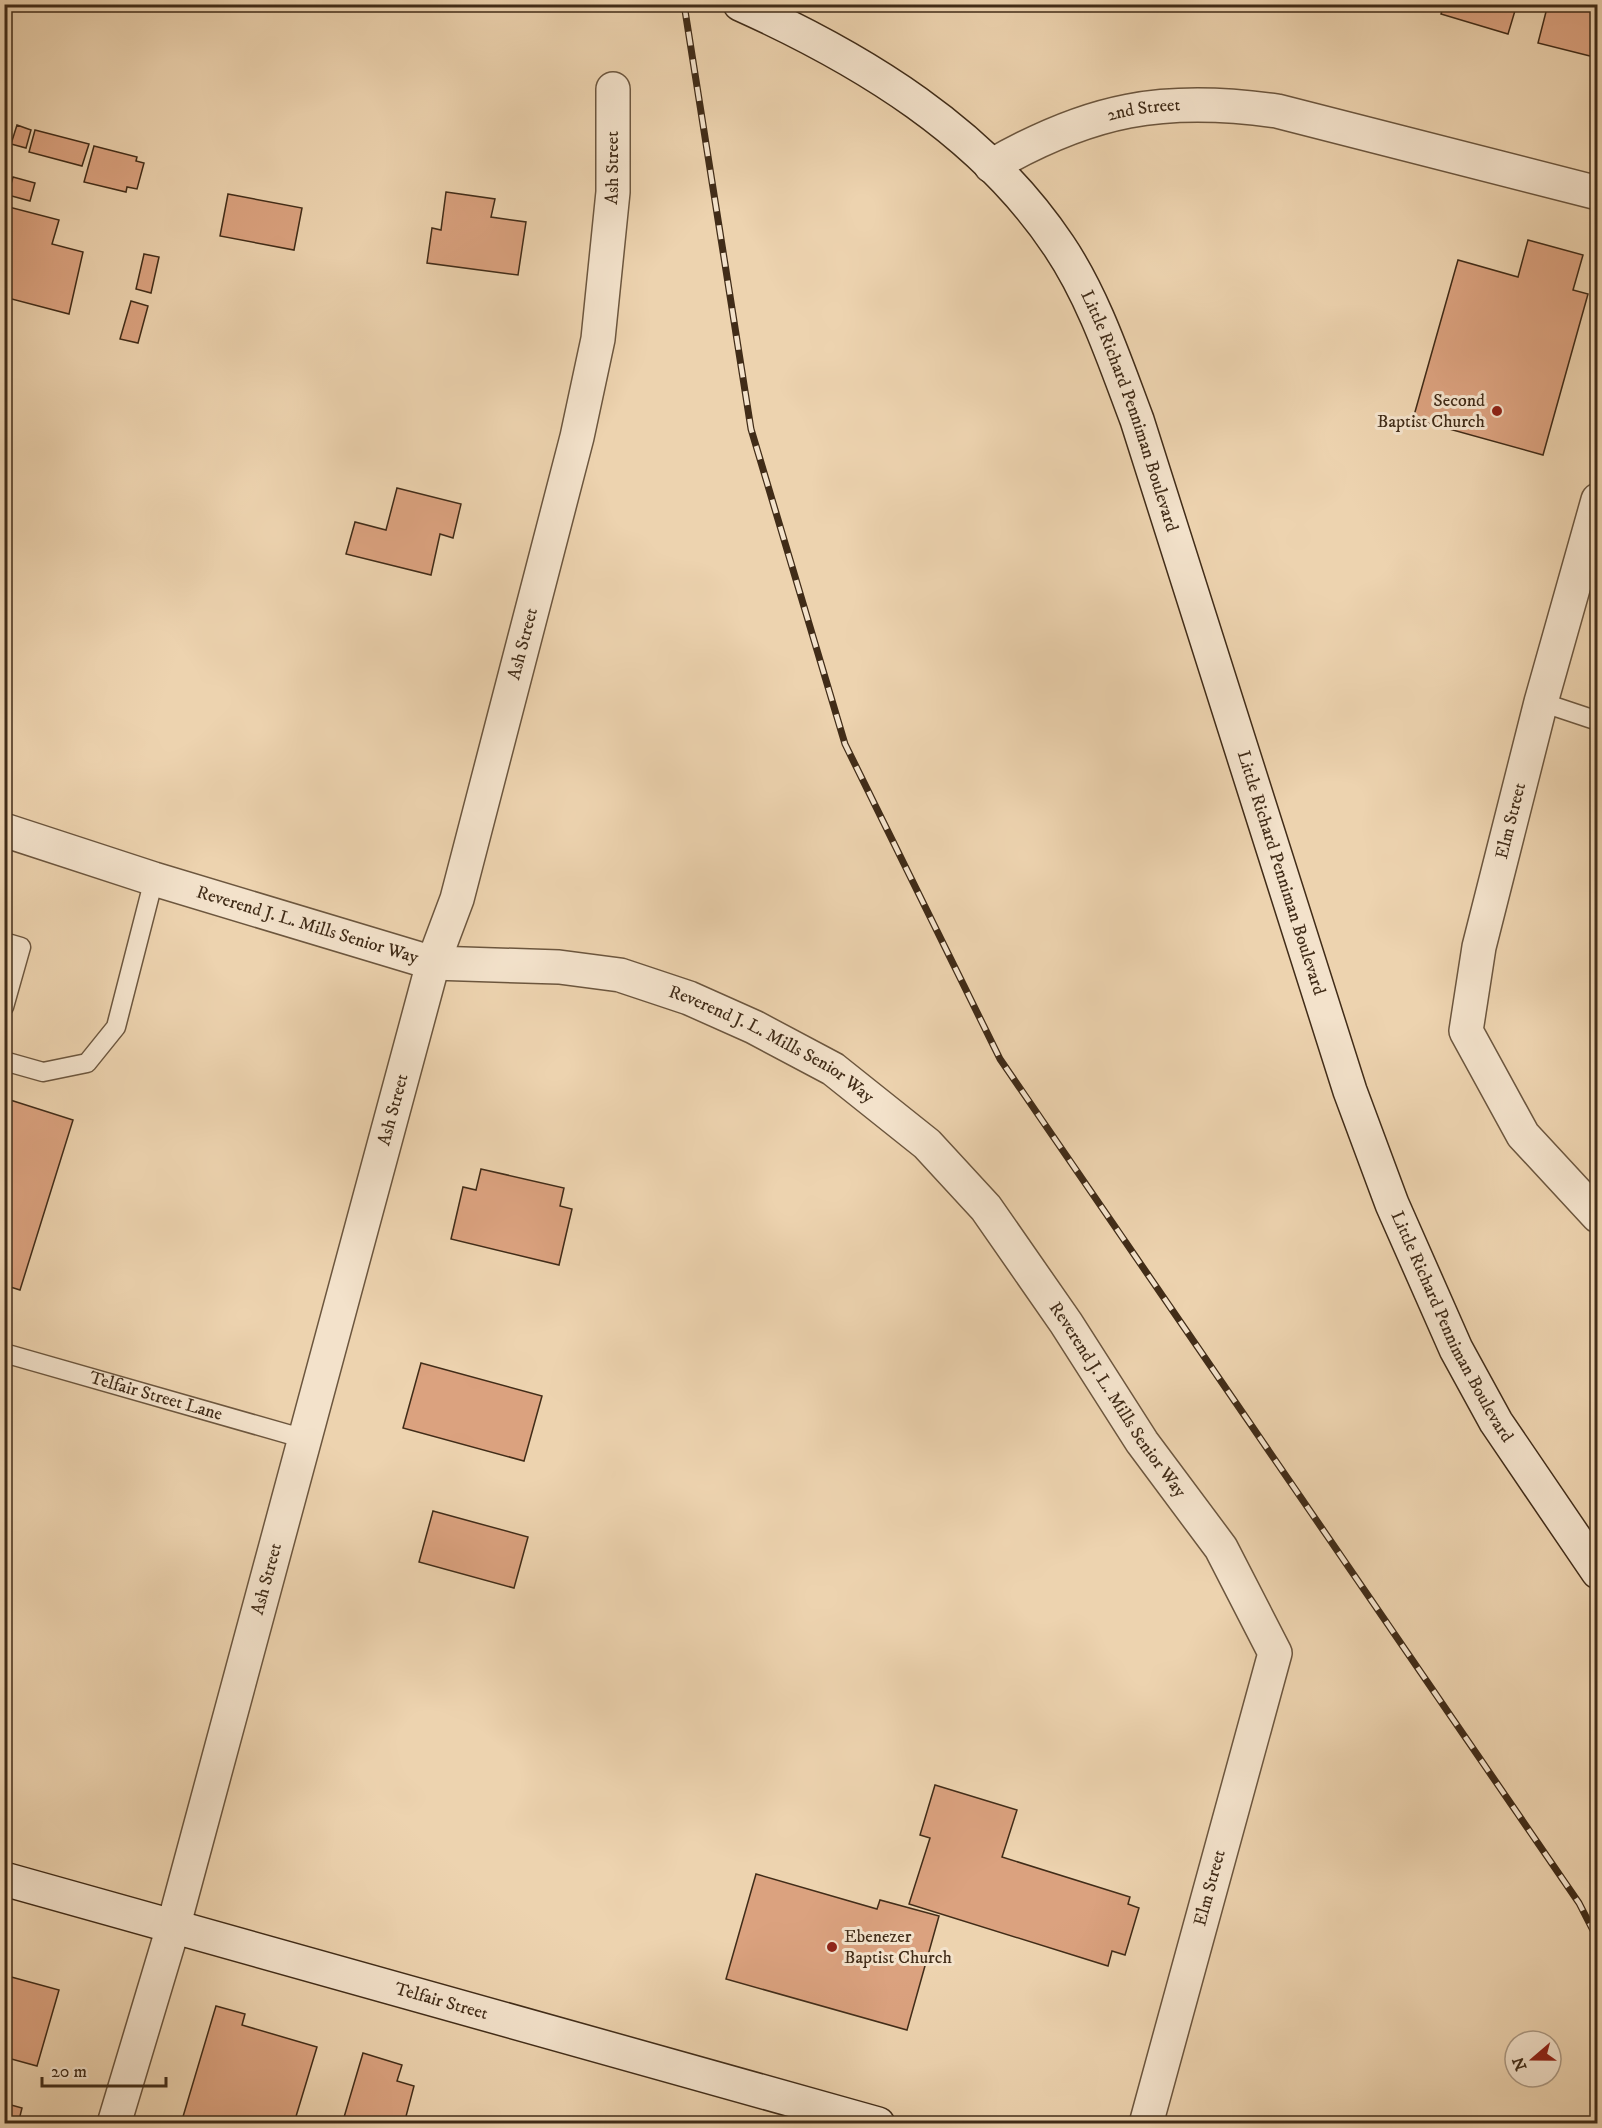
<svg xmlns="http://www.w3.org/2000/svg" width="1602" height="2128" viewBox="0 0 1602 2128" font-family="'IM FELL DW Pica',serif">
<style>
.building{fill:#dba27f;stroke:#412c18;stroke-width:1.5}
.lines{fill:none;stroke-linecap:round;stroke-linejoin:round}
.lane-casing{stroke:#6c563e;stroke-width:21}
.street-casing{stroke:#6c563e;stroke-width:36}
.secondary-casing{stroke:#412c18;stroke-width:36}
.lane{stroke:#f3e2cb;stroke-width:18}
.street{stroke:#f3e2cb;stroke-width:33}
.secondary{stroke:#f3e2cb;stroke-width:33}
.rail-casing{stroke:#412c18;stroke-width:7}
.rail{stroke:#f3e2cb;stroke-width:4.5;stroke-dasharray:14;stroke-linecap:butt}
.poi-dot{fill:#8f2418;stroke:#f3e2cb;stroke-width:2}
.labels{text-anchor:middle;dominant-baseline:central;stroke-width:6;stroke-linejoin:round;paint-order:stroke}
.street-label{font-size:18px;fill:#412c18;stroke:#f3e2cb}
.poi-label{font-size:18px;fill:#412c18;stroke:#f3e2cb;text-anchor:end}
</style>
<rect width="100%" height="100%" fill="#edd3af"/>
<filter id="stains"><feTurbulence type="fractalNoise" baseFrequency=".00333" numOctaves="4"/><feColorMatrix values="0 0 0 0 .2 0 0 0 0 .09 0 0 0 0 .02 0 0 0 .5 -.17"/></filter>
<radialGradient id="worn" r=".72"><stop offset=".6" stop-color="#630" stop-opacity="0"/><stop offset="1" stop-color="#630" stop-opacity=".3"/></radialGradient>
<path class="building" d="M1444,4H1517L1508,34L1441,14Z
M1548,4H1598V58L1538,43Z
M17,125L31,130L26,148L11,144Z
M35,130L89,144L82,166L29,152Z
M94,146L137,157L136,161L144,163L137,189L127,187L126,192L84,182Z
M13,177L35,183L30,201L8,195Z
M4,191L8,192L5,206L59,220L52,244L83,252L69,314L4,297Z
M446,192L495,199L491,217L526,222L518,275L427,263L432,228L441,230Z
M228,194L302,208L294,250L220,236Z
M1528,240L1583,255L1573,290L1588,294L1543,455L1413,419L1458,260L1518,277Z
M144,254L159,257L151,293L136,289Z
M131,301L148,306L138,343L120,339Z
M397,488L461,504L453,538L440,534L431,575L346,554L355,522L386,530Z
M4,1098L73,1120L20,1290L4,1285Z
M481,1169L564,1188L560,1206L572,1209L559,1265L451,1239L463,1187L476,1190Z
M421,1363L542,1396L524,1461L403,1428Z
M433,1511L528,1537L514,1588L419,1562Z
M935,1785L1017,1810L1002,1857L1130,1897L1128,1904L1139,1908L1125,1955L1112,1951L1108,1966L909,1904L930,1838L920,1835Z
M756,1874L877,1909L880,1900L939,1916L907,2030L726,1979Z
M4,1975L59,1990L37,2066L4,2057Z
M216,2006L245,2014L242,2025L317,2047L294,2123L280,2119L279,2124H196L182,2120Z
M363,2053L402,2065L397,2081L414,2086L404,2124H342Z
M4,2103L22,2108L18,2124H4Z"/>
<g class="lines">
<defs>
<g id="lane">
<path d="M1541,702L1598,721"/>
<path d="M4,942L21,947L4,1007"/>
<path d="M4,1061L43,1072L87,1063L116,1027L154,879"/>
<path id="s1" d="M4,1353L305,1439"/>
</g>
<g id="street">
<path id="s2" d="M991,166C1090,109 1163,95 1277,111L1598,193"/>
<path d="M1598,500L1541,702L1479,947L1466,1031L1523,1135L1598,1216"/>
<path id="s3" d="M4,830L154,879L433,963L559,967L620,975L689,998L754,1027L833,1069L927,1144L986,1208L1066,1323L1142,1442L1221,1548L1275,1653L1146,2124"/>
<path id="s4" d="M114,2124L174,1924L433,963L457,899L577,437L598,339L613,192V89"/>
</g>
<g id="secondary">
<path id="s5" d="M740,4C862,59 983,132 1059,246C1094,298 1115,362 1137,420L1350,1091L1392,1204L1456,1349L1496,1422L1598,1572"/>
<path id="s6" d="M4,1879L878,2124"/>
</g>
</defs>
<use href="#lane" class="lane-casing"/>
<use href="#street" class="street-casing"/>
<use href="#secondary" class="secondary-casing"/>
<use href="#lane" class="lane"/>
<use href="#street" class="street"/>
<use href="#secondary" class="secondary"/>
<defs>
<path id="rail" d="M684,4L751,429L845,744L1000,1059L1579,1903L1598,1940"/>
</defs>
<use href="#rail" class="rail-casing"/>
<use href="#rail" class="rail"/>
</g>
<g class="poi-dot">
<circle cx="1497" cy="411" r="6"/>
<circle cx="832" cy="1947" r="6"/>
</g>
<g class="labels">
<g class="street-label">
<text stroke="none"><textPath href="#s2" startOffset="164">2nd Street</textPath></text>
<text stroke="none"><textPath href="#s4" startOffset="2022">Ash Street</textPath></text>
<text stroke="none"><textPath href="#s5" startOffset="586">Little Richard Penniman Boulevard</textPath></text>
<text stroke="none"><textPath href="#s4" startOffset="1536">Ash Street</textPath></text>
<text transform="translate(1511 821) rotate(-76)">Elm Street</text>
<text stroke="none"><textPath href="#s5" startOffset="1072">Little Richard Penniman Boulevard</textPath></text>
<text stroke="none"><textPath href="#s3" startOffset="318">Reverend J. L. Mills Senior Way</textPath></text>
<text stroke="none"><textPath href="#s3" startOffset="804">Reverend J. L. Mills Senior Way</textPath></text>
<text stroke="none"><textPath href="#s4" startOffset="1052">Ash Street</textPath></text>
<text stroke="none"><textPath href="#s5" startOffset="1558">Little Richard Penniman Boulevard</textPath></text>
<text stroke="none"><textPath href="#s1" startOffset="158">Telfair Street Lane</textPath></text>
<text stroke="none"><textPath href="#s3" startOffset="1310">Reverend J. L. Mills Senior Way</textPath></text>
<text stroke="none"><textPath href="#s4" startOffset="566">Ash Street</textPath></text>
<text transform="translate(1210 1888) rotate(-75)">Elm Street</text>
<text stroke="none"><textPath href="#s6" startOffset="454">Telfair Street</textPath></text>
</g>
<g class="poi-label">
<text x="1485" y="401">Second<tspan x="1485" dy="21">Baptist Church</tspan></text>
<text x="844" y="1937" text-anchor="start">Ebenezer<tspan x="844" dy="21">Baptist Church</tspan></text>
</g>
</g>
<rect width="1602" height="2128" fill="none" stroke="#edd3af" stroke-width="24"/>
<rect x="6" y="6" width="1590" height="2116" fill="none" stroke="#412c18" stroke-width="3"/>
<rect x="12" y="12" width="1578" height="2104" fill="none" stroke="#412c18" stroke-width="1.5"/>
<g transform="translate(1533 2059) rotate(250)"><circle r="28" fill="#f3e2cb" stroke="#ac9983" stroke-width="1.5"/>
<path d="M0-4.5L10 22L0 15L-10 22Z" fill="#8f2418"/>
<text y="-9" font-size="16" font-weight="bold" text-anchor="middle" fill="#412c18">N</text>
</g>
<path d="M42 2077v9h124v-9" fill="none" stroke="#412c18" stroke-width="3"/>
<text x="51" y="2077" font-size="18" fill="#412c18" stroke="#f3e2cb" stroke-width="4.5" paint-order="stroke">20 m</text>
<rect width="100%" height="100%" filter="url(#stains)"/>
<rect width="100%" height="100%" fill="url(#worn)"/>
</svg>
